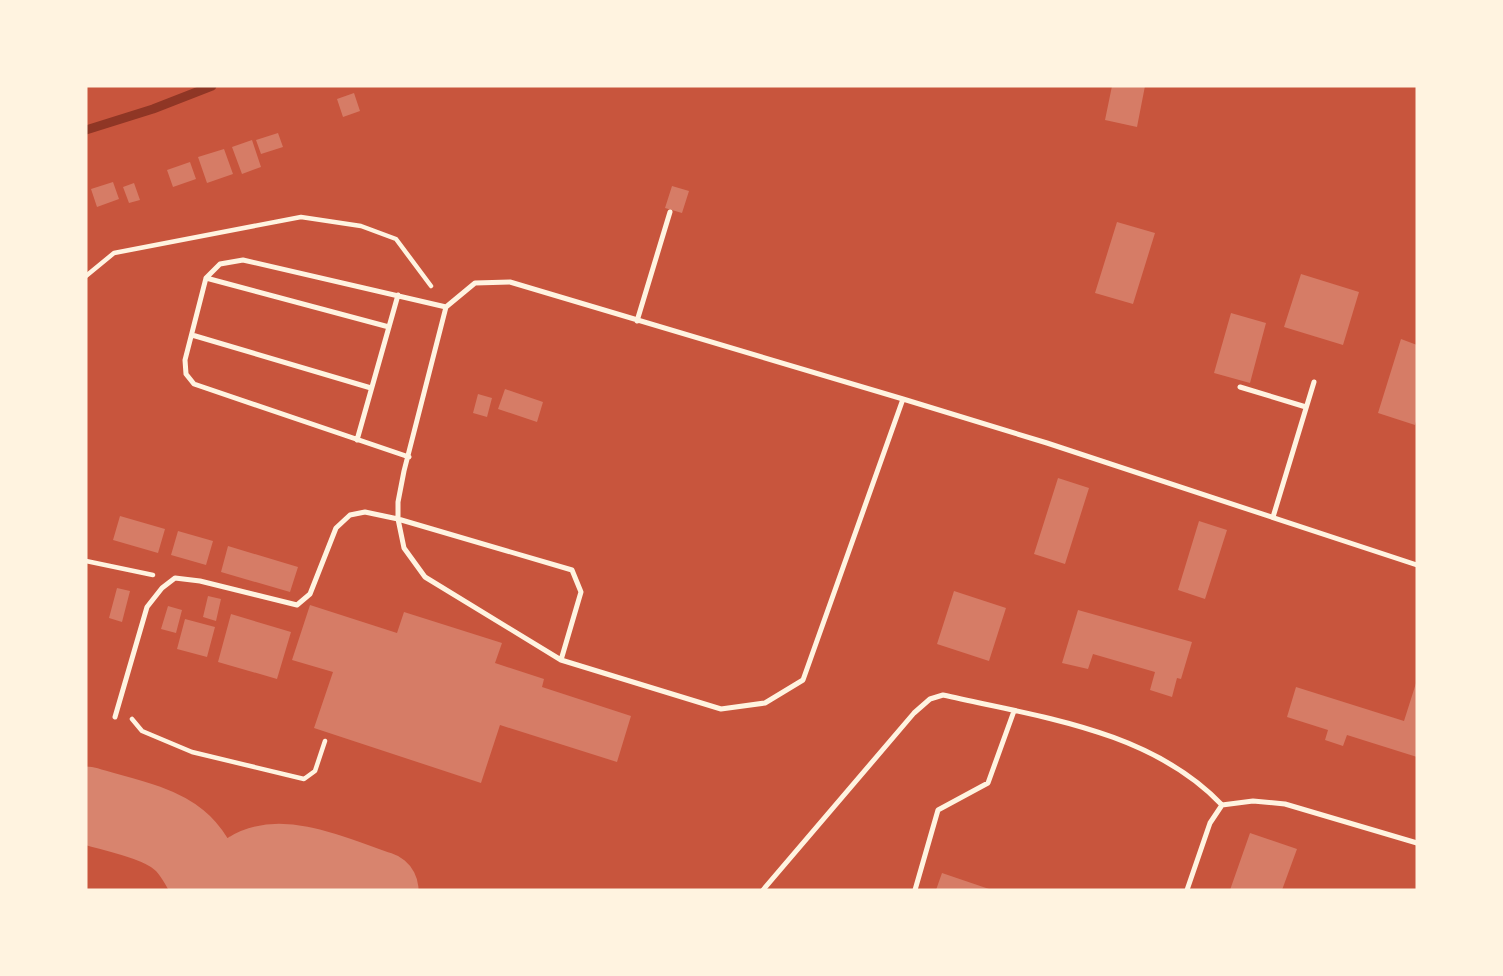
<svg xmlns="http://www.w3.org/2000/svg" width="1503" height="976" viewBox="0 0 1503 976" font-family="'Public Sans',sans-serif">
<style>
.lines{fill:none;stroke-linecap:round;stroke-linejoin:round}
.stream{stroke:#8f3625;stroke-width:9}
.taxiway{stroke:#d8846e;stroke-width:77}
.building{fill:#d67c66}
.path{stroke:#fff3e0;stroke-width:4.5}
.service{stroke:#fff3e0;stroke-width:5}
</style>
<rect width="100%" height="100%" fill="#c8553d"/>
<g class="lines">
<path class="stream" d="M86,130L153,109L212,86"/>
<path class="taxiway" d="M86,805C114,814 156,821 179,840C194,852 203,873 212,890
M230,890C236,884 242,874 249,870C283,848 345,879 380,890"/>
</g>
<path class="building" d="M1112,86H1145L1137,127L1105,120Z
M354,93L360,111L343,117L337,99Z
M278,133L283,147L261,154L256,140Z
M252,140L261,167L242,174L232,147Z
M224,149L233,174L207,183L198,157Z
M190,162L196,179L173,187L167,170Z
M113,182L119,199L97,207L91,189Z
M134,183L140,200L129,203L123,187Z
M672,186L689,191L682,213L665,208Z
M1117,222L1155,233L1133,304L1095,293Z
M1301,274L1359,292L1343,345L1284,327Z
M1231,313L1266,323L1250,383L1214,373Z
M1401,339L1417,345V418L1415,425L1378,413Z
M505,389L543,402L537,422L498,409Z
M478,394L492,398L487,417L473,413Z
M1058,478L1089,488L1065,564L1034,554Z
M120,516L165,529L158,553L113,540Z
M1199,521L1227,530L1205,599L1178,590Z
M178,531L213,541L206,565L171,555Z
M228,546L298,567L290,592L221,572Z
M117,588L130,591L122,622L109,618Z
M954,591L1006,608L989,661L937,644Z
M208,596L221,599L216,621L203,617Z
M310,605L397,633L404,612L502,643L495,663L544,679L542,687L631,716L617,762L500,725L481,783L314,728L333,672L292,660Z
M168,606L182,610L176,633L161,629Z
M1078,610L1192,642L1181,679L1177,678L1172,697L1150,690L1155,672L1093,654L1088,669L1062,663Z
M231,614L291,632L277,679L218,662Z
M185,619L215,627L207,657L177,649Z
M1417,680V757L1347,735L1343,746L1325,740L1328,730L1287,717L1296,687L1404,721Z
M1250,833L1297,849L1282,890H1230Z
M942,873L992,890H936Z"/>
<g class="lines">
<path class="path" d="M86,276L114,253L301,217L361,226L396,239L431,286
M86,561L153,575
M132,719L142,731L192,752L304,779L315,771L325,741"/>
<path class="service" d="M206,278L389,327
M510,282L903,399L803,680L765,703L721,709L561,660L425,577L404,548L398,519V502L404,471L446,307L475,283Z
M637,321L670,212
M192,335L371,388
M1240,387L1306,407
M903,399L1047,443L1417,565
M357,440L398,295
M409,457L194,384L186,374L185,360L206,278L220,264L243,260L446,307
M1273,517L1314,382
M115,717L147,607L162,588L175,578L200,581L297,605L310,594L336,528L350,515L365,512L398,519L572,570L581,592L561,660
M763,890L914,713L930,699L943,695C1039,717 1151,730 1222,805
M915,890L938,810L988,783L1014,711
M1187,890L1210,823L1222,805L1253,801L1285,804L1417,843"/>
</g>
<rect width="1503" height="976" fill="none" stroke="#fff3e0" stroke-width="175"/>
</svg>
